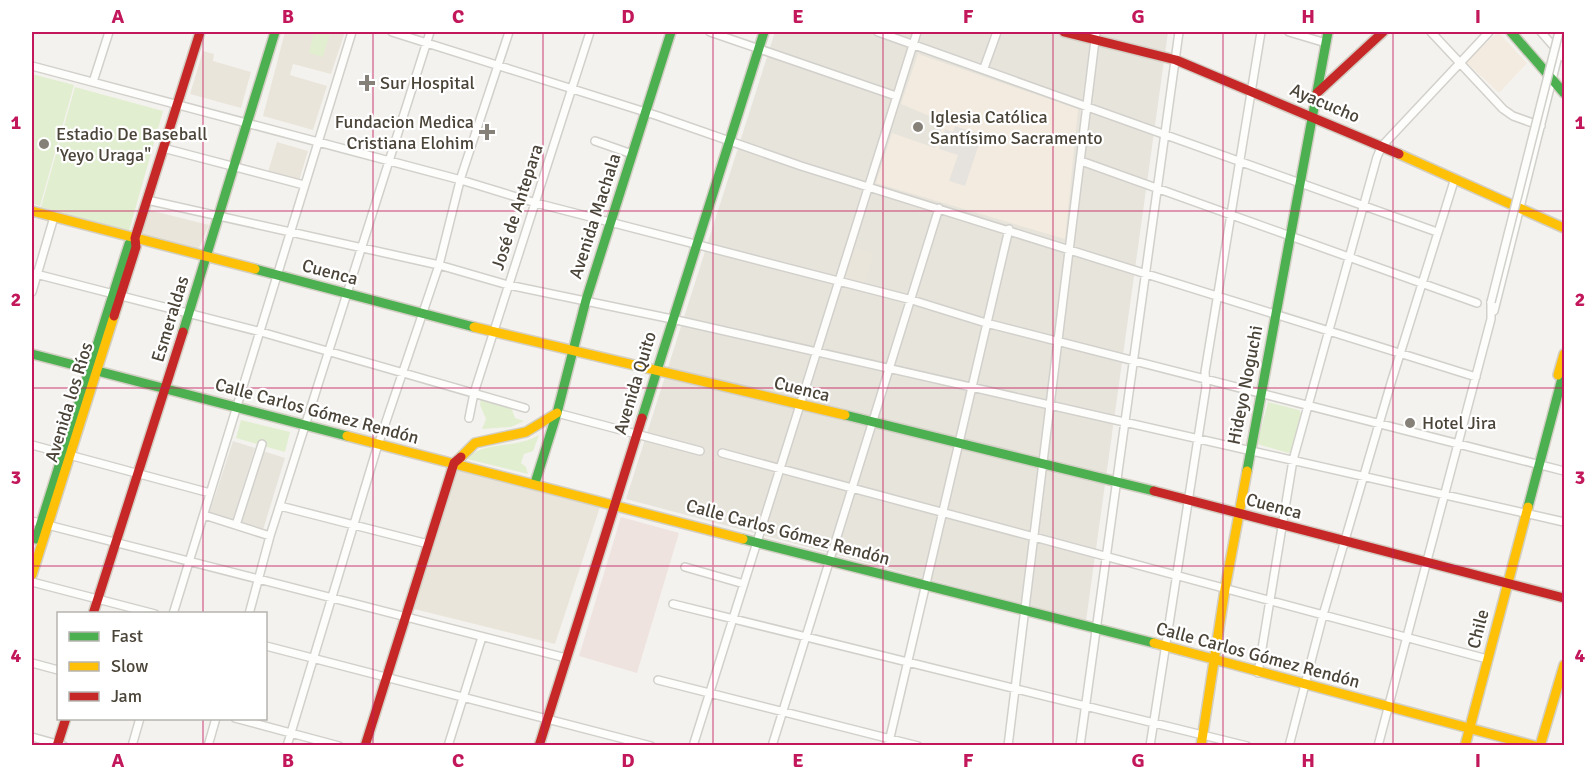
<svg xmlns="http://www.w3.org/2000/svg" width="1596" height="777" viewBox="0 0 1596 777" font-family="Signika,sans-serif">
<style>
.residential{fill:#e7e4dc}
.commercial{fill:#f3ebdf}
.education{fill:#eae5da}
.medical{fill:#eee3df}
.green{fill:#e1eecf}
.parking{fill:#e6e3df}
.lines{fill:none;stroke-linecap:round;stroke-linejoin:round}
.street-casing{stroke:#d2d0cb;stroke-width:10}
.fast-casing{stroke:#d3cfc5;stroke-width:12}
.slow-casing{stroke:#d3cfc5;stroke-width:12}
.jam-casing{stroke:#d3cfc5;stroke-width:12}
.street{stroke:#fdfdfc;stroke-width:7}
.fast{stroke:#4caf50;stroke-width:9}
.slow{stroke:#ffc107;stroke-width:9}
.jam{stroke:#c62828;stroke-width:9}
.street-bridge-casing{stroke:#d2d0cb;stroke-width:10;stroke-linecap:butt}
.street-bridge{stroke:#fdfdfc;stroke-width:7}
.grid{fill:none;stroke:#c2185b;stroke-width:1.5;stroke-opacity:0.55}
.poi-dot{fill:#868178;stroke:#fff;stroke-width:2}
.labels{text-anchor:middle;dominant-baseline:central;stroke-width:4.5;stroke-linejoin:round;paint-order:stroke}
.poi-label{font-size:18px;fill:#4b4439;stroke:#fff;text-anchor:start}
.street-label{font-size:18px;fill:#4b4439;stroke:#fff}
.neatline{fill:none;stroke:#c2185b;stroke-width:2}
.grid-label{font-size:20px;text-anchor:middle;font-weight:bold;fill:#c2185b}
</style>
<rect width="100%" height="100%" fill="#f4f2ee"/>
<path class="residential" d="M775,32H1168L1086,621L626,499Z
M233,441L255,448L232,522L209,514Z
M263,451L285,458L263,530L240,524Z"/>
<path class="commercial" d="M1498,32L1527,63L1499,93L1466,62Z
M918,54L1078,109L1065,239L876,183L892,133L935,148L944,122L901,104Z"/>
<path class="education" d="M285,32H345L331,74L293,64L290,75L327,86L313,130L263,116Z
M203,51L214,54L213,61L251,72L241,108L190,94Z
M277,142L308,151L299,181L268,172Z
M149,210L209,225L198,250L141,235Z
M854,248L874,254L863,285L844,279Z
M456,469L600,507L555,644L414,609Z"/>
<path class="medical" d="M621,517L679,533L637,673L579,656Z"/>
<path class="green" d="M314,32L330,33L323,57L309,53Z
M32,74L74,85L40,206L32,203Z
M75,87L163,111L129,231L41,207Z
M481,398L511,407L515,418L524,421L511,427L482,429L486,419L480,405Z
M1268,402L1299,410L1301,413L1291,452L1288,453L1257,444Z
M241,420L290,432L285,452L236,438Z
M539,435L533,451L524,454L521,463L526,467L528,474L467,459C483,440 514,450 539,435Z"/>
<path class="parking" d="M955,126L982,135L965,186L949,181L958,155L939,149L945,129L953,132Z"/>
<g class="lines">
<defs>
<path id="street" d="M392,32L658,116L801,166L1476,377
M710,32L896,96
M878,32L1437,232
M1289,32L1326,43
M1431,32L1503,109L1513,116L1541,126
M1541,32L1564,58
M32,66L461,180L536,203L912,300L986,323L1564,471
M984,68L997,32
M93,82L109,32
M595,141L632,154
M163,148L304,185
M1081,161L1477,303
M147,200L439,265L508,285L672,319L1564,522
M32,273L261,332L525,408
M32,292L54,217
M1494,311L1564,32
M557,413L700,451
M469,418L474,393L590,32
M32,445L210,493
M722,453L1487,659
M280,506L428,544
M204,515L270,536
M32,521L566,658
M236,525L262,444
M685,567L744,584
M32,582L155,614
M673,604L1247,746
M173,614L352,32
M249,614L270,536L430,32
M266,646L651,746
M32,663L58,670
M1258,673L1293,460L1377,157L1382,146L1489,32
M658,680L918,746
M235,718L339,746
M32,737L64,746
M132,746L140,718
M208,746L216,718
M287,746L376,451L439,265L461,177L509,32
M448,746L482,637
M693,746L917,32
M772,746L939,208
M888,746L1009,229
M1008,746L1096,32
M1080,746L1179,32
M1150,746L1206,387L1205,372L1261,32
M1289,746L1323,615L1391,383L1455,178
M1378,746L1491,319V302"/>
<path id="fast" d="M1511,32L1564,93
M255,269L474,327
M183,332L275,32
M32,354L347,436
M845,415L1154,491
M642,418L764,32
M1247,471L1328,32
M535,483L557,413L586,300L671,32
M1528,507L1564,371
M36,539L129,244L135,238
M743,539L1154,643"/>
<path id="slow" d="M1399,154L1564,228
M32,211L255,269
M474,327L845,415
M1558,375L1564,354
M347,436L743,539
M461,457L475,443L526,432L557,413
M32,575L114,316
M1154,643L1535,746
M1201,746L1225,589L1247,471
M1465,746L1528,507
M1540,746L1564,665"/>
<path id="jam" d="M1064,32L1176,60L1399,154
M1317,93L1383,32
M114,316L136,247L135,238L200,32
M1154,491L1564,598
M93,614L183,332
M57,746L66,718
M365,746L454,463L461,457
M539,746L642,418"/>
</defs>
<use href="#street" class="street-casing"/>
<use href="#fast" class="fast-casing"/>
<use href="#slow" class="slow-casing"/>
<use href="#jam" class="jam-casing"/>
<use href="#street" class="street"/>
<use href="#fast" class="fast"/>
<use href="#slow" class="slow"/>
<use href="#jam" class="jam"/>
<defs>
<path id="street-bridge" d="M1491,302L1559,32"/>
</defs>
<use href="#street-bridge" class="street-bridge-casing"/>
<use href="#street-bridge" class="street-bridge"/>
</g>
<path class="grid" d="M203,32V614M373,32V746M543,32V746M713,32V746M883,32V746M1053,32V746M1223,32V746M1393,32V746M32,211H1564M32,388H1564M32,566H1564M203,718V746"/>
<g class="poi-dot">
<path d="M364 74h6v6h6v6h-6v6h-6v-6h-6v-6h6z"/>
<circle cx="918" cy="127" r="6"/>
<path d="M484 123h6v6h6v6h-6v6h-6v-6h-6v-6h6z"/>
<circle cx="44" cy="144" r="6"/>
<circle cx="1410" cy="423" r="6"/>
</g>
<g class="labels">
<g class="poi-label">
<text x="380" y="83">Sur Hospital</text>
<text x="930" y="117">Iglesia Católica<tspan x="930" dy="21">Santísimo Sacramento</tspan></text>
<text x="474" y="122" text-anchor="end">Fundacion Medica<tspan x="474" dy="21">Cristiana Elohim</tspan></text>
<text x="56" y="134">Estadio De Baseball<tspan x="56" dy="21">'Yeyo Uraga"</tspan></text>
<text x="1422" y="423">Hotel Jira</text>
</g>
<g class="street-label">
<text transform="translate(1325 103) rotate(23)">Ayacucho</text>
<text transform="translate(517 207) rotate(-72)">José de Antepara</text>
<text transform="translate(595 216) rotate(-72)">Avenida Machala</text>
<text transform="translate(330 272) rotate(15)">Cuenca</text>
<text transform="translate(170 319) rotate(-73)">Esmeraldas</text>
<text transform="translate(635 383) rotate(-73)">Avenida Quito</text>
<text transform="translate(1245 385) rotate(-79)">Hideyo Noguchi</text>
<text transform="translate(802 389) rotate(14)">Cuenca</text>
<text transform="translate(69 402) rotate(-73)">Avenida los Ríos</text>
<text transform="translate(317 411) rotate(15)">Calle Carlos Gómez Rendón</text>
<text transform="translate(1274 506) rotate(15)">Cuenca</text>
<text transform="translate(788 532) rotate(15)">Calle Carlos Gómez Rendón</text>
<text transform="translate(1478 629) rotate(-75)">Chile</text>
<text transform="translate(1258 655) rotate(15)">Calle Carlos Gómez Rendón</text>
</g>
</g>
<rect width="1596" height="777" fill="none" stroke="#ffffff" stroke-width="66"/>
<rect x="57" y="612" width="210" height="108" fill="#ffffff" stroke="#b7b4b0" stroke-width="1.5"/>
<rect x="69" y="632" width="30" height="9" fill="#4caf50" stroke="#b7b4b0" stroke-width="1.5"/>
<text x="111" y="642" font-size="18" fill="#4b4439">Fast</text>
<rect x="69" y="662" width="30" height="9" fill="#ffc107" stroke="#b7b4b0" stroke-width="1.5"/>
<text x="111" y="672" font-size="18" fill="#4b4439">Slow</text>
<rect x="69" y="692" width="30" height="9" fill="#c62828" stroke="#b7b4b0" stroke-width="1.5"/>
<text x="111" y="702" font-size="18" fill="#4b4439">Jam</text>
<rect x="33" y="33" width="1530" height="711" class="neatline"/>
<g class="grid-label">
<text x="118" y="23">A</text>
<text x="288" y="23">B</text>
<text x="458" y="23">C</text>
<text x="628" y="23">D</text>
<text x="798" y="23">E</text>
<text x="968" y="23">F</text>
<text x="1138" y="23">G</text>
<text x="1308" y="23">H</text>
<text x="1478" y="23">I</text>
<text x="16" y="129">1</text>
<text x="1580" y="129">1</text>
<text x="16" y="306">2</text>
<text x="1580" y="306">2</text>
<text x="16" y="484">3</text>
<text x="1580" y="484">3</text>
<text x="16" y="662">4</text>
<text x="1580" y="662">4</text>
<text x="118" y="767">A</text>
<text x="288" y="767">B</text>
<text x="458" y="767">C</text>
<text x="628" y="767">D</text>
<text x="798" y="767">E</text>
<text x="968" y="767">F</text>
<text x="1138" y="767">G</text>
<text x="1308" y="767">H</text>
<text x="1478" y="767">I</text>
</g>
</svg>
